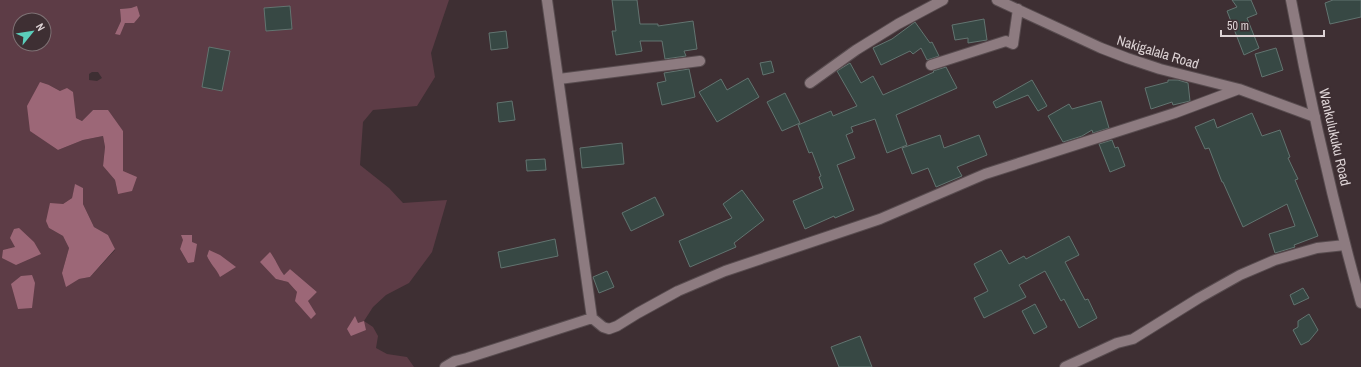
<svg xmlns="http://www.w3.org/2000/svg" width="1361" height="367" viewBox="0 0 1361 367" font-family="'Archivo Narrow',sans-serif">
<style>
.green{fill:#5d3c46;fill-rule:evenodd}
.water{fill:#9c6777}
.building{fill:#374844;stroke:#627470}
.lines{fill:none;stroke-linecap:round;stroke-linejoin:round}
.minor-casing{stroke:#584c4f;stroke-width:12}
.secondary-casing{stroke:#584c4f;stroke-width:12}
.minor{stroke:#8d7b80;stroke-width:10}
.secondary{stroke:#8d7b80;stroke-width:10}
.labels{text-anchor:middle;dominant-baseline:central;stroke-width:4;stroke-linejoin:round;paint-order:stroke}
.street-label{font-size:14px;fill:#ded4d6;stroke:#3e2f33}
</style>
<rect width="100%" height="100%" fill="#3e2f33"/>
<path class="green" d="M0,0H449L431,53L435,77L417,106L373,110L363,122L360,165L389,188L403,203L447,200L432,252L409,283L386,295L373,307L364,321L373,327L378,336L376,348L387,354L407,357L414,367H0ZM137,7L140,17L125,23L115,34L121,21L120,9L131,8ZM20,20H44V44H20ZM92,72H98L102,78L97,81L89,80V74ZM49,85L60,91L76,118L82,121L93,110L123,131V171L118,194L115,180L103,166L105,147L103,136L83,140L58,150L30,130V121ZM75,185L83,188V204L94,227L108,235L115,250L90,277L79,279L62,273L69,248L63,236L49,228L63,204L72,198ZM184,240L188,263L180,249ZM209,250L220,276C217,270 209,262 207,256ZM276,261L277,266L284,275L290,269L317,292L308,301L297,292L288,282L276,279Z"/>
<path class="water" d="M137,6L140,16L134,23H125L120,35L115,34L121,21L120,9L131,8Z
M40,82L49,85L60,91L67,88L73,92L76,118L82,121L93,110H108L123,131V171L137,177L132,191L118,194L115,180L103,166L105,147L103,136L83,140L58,150L30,131L27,106Z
M75,184L83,188V204L94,227L108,235L115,249L90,277L79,279L66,287L62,273L69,248L63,236L49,228L46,221L50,203L63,204L72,198Z
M19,228L34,242L41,254L16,265L2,258L3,250L15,247L10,238L14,229Z
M181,235H192V242L197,244L194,262L188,263L180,249L183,240Z
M209,250L220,255L236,267L220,277C217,270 209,262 207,256Z
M270,252C276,260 278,267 284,275L290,269L317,292L308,301L316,314L311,319L295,301L297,292L288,282L276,279L260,262Z
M32,275L35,283L32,308L18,309L11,284L21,276Z
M355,316L358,323L364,321L366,330L351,336L347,329Z"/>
<path class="building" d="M612,0H637L640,24H658V26L693,21L697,49L684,51L686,56L665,59L662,41H640L642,51L616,55L612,31H616Z
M1232,0H1251L1257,14L1247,18L1259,48L1244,55L1227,11L1237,7Z
M1333,0H1361V17L1330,24L1325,3Z
M290,6L292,29L266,31L264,8Z
M984,19L987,40L968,43V38L955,40L952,25Z
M915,22L930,43L932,42L939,56L927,60L921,48L913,54L910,51L881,65L873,48L892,39Z
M506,31L508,48L491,50L489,33Z
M209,47L230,51L222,91L202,87Z
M1276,48L1283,70L1262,77L1255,54Z
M771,61L774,72L763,75L760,63Z
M850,63L861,83L873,76L883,95L934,72L933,71L946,67L957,88L896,115L907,145L887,153L875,119L851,127L853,132L846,135L855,158L837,165L854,210L835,218L834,216L805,229L793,201L823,188L819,177L821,176L812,152L809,153L798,125L831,111L833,116L857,106L837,71Z
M689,69L695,97L662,105L657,83L666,81L664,73Z
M748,78L759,97L717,122L699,92L721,79L727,90Z
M1032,80L1047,106L1038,111L1028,95L996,108L993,102Z
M1168,80H1178L1188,83L1190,101L1173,105L1172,102L1151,109L1145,88L1168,82Z
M785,93L800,123L782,131L767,102Z
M512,101L515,120L499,122L497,103Z
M1101,101L1109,128L1093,133L1092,130L1082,136L1063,142L1048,116L1069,104L1072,109Z
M1252,113L1262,136L1280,130L1290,157L1288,158L1298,179L1295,180L1318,236L1294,245L1295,247L1275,253L1269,234L1295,226L1287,204L1243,227L1223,182H1222L1209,148L1205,149L1195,127L1214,119L1217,128Z
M940,135L944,148L979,135L987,155L957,167L962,176L936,187L928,168L912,174L902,148Z
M1112,140L1115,148L1118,147L1125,166L1110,172L1099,144Z
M622,143L624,164L582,168L580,148Z
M545,159L546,170L527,171L526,160Z
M742,190L764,220L734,243L736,247L690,267L679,241L732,218L723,204Z
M655,197L664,215L631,231L622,213Z
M1069,236L1079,255L1065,262L1085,300L1088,299L1097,318L1079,328L1064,299L1061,301L1045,271L1019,285L1026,297L984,318L974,298L988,291L974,264L1001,250L1009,264L1024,256L1026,259Z
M555,239L558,256L501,268L498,252Z
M607,271L614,287L599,293L593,277Z
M1303,288L1309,298L1294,305L1290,295Z
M1035,304L1047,327L1034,334L1022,311Z
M1309,314L1318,330L1309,341L1301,345L1293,330L1298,327V321Z
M860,336L872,367H839L831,347Z"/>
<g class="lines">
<defs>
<path id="minor" d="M547,0L592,318
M997,0L1101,48L1127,58L1160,69L1239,89L1315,117
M931,65L1006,41L1013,44L1018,9
M559,79L700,61
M810,83L856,50L898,24L943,0
M445,367L455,361L467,358L592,318L603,327L609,329L617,326L638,313L678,291L725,271L880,219L985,174L1175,113L1239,89
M1065,367L1117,343L1133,339L1199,298L1240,275L1275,260L1317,248L1345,245"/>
<path id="secondary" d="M1291,0C1310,102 1333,203 1361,303"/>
</defs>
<use href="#minor" class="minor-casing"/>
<use href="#secondary" class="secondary-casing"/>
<use href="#minor" class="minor"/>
<use href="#secondary" class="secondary"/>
</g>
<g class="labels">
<g class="street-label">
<text transform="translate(1158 52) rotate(17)">Nakigalala Road</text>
<text transform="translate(1335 137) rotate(77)">Wankulukuku Road</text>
</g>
</g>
<g transform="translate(32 32) rotate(60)"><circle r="19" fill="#3e2f33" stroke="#7e7174"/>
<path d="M0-3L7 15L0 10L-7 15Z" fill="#5bcebb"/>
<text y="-6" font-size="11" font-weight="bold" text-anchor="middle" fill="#ded4d6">N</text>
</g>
<path d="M1221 30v6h103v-6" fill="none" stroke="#ded4d6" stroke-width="2"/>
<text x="1227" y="30" font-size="12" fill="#ded4d6" stroke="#3e2f33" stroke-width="3" paint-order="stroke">50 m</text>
</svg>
